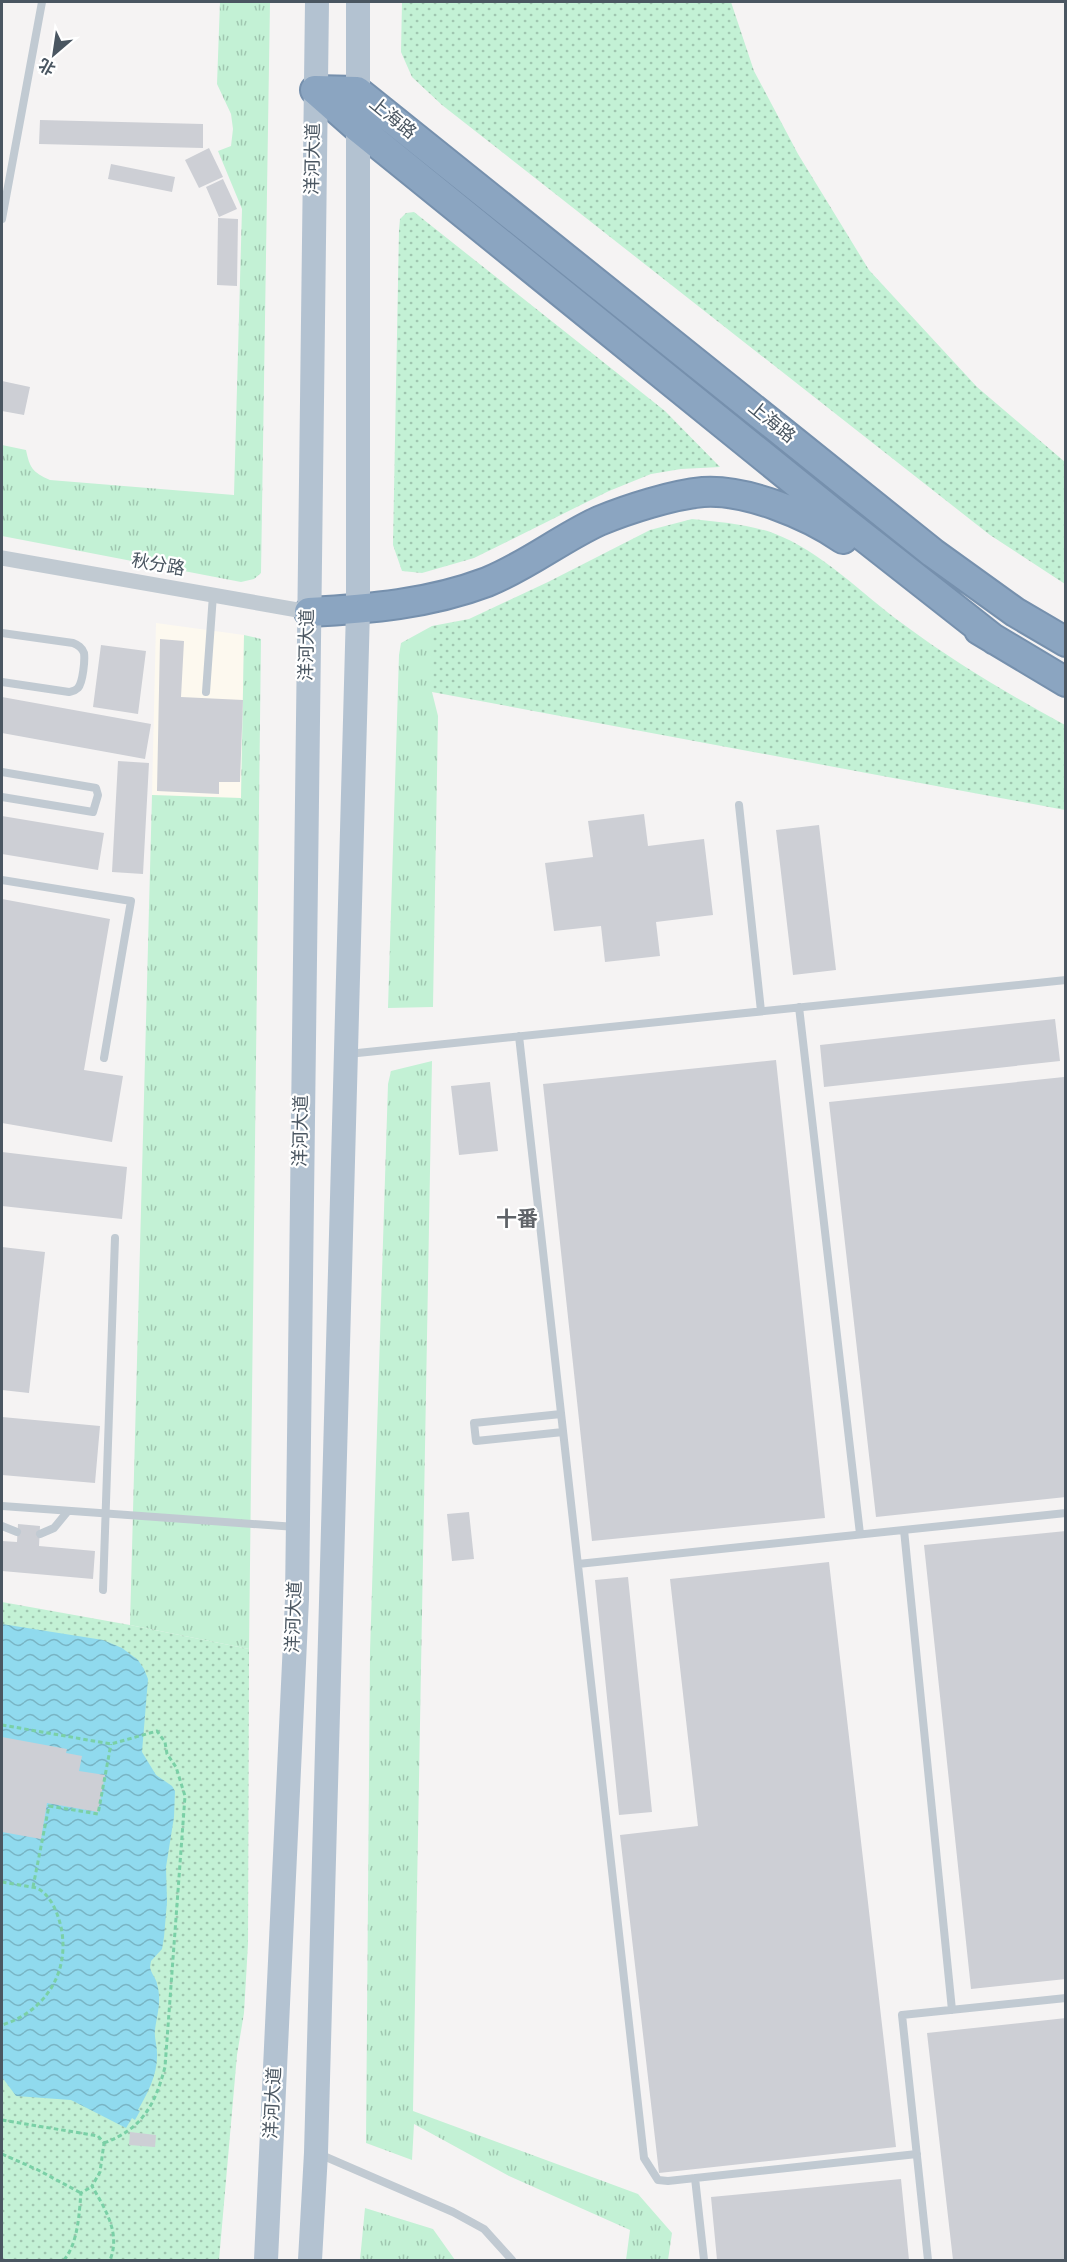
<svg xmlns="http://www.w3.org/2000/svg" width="1067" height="2262" viewBox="0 0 1067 2262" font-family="Overpass,'Noto Sans SC',sans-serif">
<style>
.commercial{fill:#fdf9ef}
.grass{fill:url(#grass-tufts)}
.park{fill:url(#park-dots)}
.water{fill:url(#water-waves)}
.building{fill:#cdcfd5}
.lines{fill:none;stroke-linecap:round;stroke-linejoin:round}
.highway-casing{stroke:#7690ad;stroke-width:32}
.path{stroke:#7ad0a6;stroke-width:3;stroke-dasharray:4.5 3;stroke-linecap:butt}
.lane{stroke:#c1cad2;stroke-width:8}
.street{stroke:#c1cad2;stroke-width:15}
.primary{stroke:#b3c2d1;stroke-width:24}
.highway{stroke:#8ba5c1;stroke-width:28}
.labels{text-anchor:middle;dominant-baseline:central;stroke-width:4.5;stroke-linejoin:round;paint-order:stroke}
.street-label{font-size:18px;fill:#4a5661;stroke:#fff}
.quarter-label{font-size:21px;font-weight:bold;fill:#5f6368;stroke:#fff}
</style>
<defs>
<pattern id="grass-tufts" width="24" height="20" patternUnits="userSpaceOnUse" patternTransform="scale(1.5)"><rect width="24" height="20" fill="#c3f1d5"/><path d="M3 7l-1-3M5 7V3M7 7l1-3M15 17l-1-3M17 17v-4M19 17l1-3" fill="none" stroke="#a0c6b0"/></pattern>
<pattern id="park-dots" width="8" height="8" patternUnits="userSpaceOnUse" patternTransform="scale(1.5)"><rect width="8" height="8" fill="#c3f1d5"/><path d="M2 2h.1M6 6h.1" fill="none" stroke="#a0c6b0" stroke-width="1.8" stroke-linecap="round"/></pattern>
<pattern id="water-waves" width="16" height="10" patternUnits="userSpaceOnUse" patternTransform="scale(1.5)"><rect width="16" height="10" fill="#90daee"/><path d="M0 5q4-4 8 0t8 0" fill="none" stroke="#78b4c4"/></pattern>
</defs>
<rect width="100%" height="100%" fill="#f5f3f3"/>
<path class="commercial" d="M156,623L244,635L241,799L152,795Z"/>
<path class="grass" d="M220,2H270L261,573L254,579L241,582L2,536V445L26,450C30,468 32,472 50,480L234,495L242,209L218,151L231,146L233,129L231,114L217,84Z
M432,626V692L438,716L433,1007L388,1008L399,655L401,643Z
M244,635L261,639L249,1649L130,1625L152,795L241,798Z
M432,1061L413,2111L638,2194L672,2233L668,2260H626L630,2230L509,2176L414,2124L412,2160L366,2143L370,1652L388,1084L391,1071Z
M365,2208L433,2229L455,2260H360Z"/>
<path class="park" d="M402,2H731L754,71L798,154L869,270L977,387L1065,462V584L990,535L442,105L412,77L401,52Z
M414,212L665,411L720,467L681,469L651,474L609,491L474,558L422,573L402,571L393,545L399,230L400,219L406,213Z
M692,519C719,522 747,524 773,533C821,551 862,594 903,624C954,662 1010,695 1065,725V810L432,692V626L469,619L548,582L650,530Z
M2,1602L130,1625L249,1649L248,1944L244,2013L237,2055L219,2260H2Z"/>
<path class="water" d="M2,1624L103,1640L122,1648L138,1660L144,1669L148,1679L142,1752L156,1775L172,1786L175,1791L174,1817L166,1867L167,1902L164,1937L162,1949L151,1961L150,1967C151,1974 156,1978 157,1984C162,2001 157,2014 155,2030C154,2038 157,2045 157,2053C158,2074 148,2092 138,2110L140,2111L135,2120L132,2118L126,2128L71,2100L16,2096L2,2077Z"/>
<path class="building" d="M40,120L203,124V148L39,144Z
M209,148L223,177L199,188L185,160Z
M111,164L175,177L172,192L108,179Z
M223,179L237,209L219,217L206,187Z
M218,218L238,219L237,286L217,285Z
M2,381L30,387L24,415L2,411Z
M160,639L184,641L181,697L243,700L240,782H219V794L157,791Z
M101,645L146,651L138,714L93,707Z
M2,697L151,724L145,759L2,733Z
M118,761L149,763L143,874L112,872Z
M644,814L648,846L704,839L713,915L656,922L660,956L605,962L601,926L554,931L545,863L593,857L588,821Z
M2,816L104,833L98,870L2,854Z
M819,825L836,970L793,975L776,830Z
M2,899L110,919L84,1070L123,1076L112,1142L2,1123Z
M1055,1019L1060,1061L824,1087L820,1045Z
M776,1060L825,1518L592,1541L543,1084Z
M1064,1077L1066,1497L876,1517L829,1102Z
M490,1082L498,1151L459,1155L451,1086Z
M2,1152L127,1167L122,1219L2,1206Z
M2,1247L45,1252L29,1393L2,1390Z
M2,1417L100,1426L95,1483L2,1475Z
M469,1512L474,1559L452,1561L447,1514Z
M18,1524L40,1526L39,1546L95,1551L93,1579L2,1571V1541L17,1542Z
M1066,1531V1979L971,1989L924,1545Z
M829,1562L896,2147L659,2173L620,1835L698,1826L670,1579Z
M628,1577L652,1812L619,1815L595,1580Z
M2,1737L67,1749L66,1753L82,1756L79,1771L105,1775L98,1812L47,1803L41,1839L2,1832Z
M1066,2018V2260H953L927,2033Z
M130,2132L156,2135L155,2147L129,2145Z
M901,2179L909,2260H717L711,2197Z"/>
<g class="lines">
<defs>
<path id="highway" d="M315,90L357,91L933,553L1015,612L1066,642
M315,90L357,127L831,511L995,640
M309,612C369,609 429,604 487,582C527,566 560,539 599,521C628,509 672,495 703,492C746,489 809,515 843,539
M979,630L1066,682"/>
</defs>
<use href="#highway" class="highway-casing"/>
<path class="path" d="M2,1725L111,1744L157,1731L165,1742L167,1754L176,1767L185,1796L165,2067C155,2105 142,2129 104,2143
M2,1882L37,1888C50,1895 56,1909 60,1923C72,1969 47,2011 2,2025
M33,1887L49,1806L98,1814L111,1744
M2,2120L98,2136L104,2143L100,2172L92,2186C105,2209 121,2233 110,2260
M2,2154L38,2170L81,2193
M64,2260C78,2243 79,2215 81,2193L91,2187"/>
<path class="lane" d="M2,219L42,2
M2,633L73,643C78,645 82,647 84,653C85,660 83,682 78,688C75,691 73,691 69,692L2,682
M206,692L213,595
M2,772L96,788L98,795L93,812L2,797
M739,805L761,1011
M2,880L131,901L104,1058
M799,1007L860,1534
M519,1036L644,2158L658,2180L668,2181L917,2154
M348,1054L1066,980
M561,1414L474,1423L476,1441L563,1432
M2,1506L296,1527
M2,1526L17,1532
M904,1530L952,2010
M40,1534L54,1528L68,1511
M578,1564L1066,1513
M103,1590L115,1238
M319,2154L453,2212L484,2229L512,2260
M695,2178L704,2260
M928,2260L902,2015L1066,1998"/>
<path class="street" d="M2,558L309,612"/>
<path class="primary" d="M266,2260L297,1599L317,2
M310,2260L316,2153L358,610V2"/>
<use href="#highway" class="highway"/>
</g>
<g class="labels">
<g class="street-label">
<text transform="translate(392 119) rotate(39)">上海路</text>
<text transform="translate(314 159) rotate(-89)">洋河大道</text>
<text transform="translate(771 423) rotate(39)">上海路</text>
<text transform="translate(158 566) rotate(10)">秋分路</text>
<text transform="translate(308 645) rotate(-89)">洋河大道</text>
<text transform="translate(302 1131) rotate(-89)">洋河大道</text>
<text transform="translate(295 1617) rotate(-88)">洋河大道</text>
<text transform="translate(274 2103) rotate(-87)">洋河大道</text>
</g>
<g class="quarter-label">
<text x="517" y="1220">十番</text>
</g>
</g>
<rect width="1067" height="2262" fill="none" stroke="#4a5661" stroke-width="6"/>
<g transform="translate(54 54) rotate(209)" stroke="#ffffff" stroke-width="4.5" paint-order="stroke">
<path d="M0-4.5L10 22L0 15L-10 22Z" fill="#4a5661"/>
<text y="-9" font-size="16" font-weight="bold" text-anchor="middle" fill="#4a5661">北</text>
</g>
</svg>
